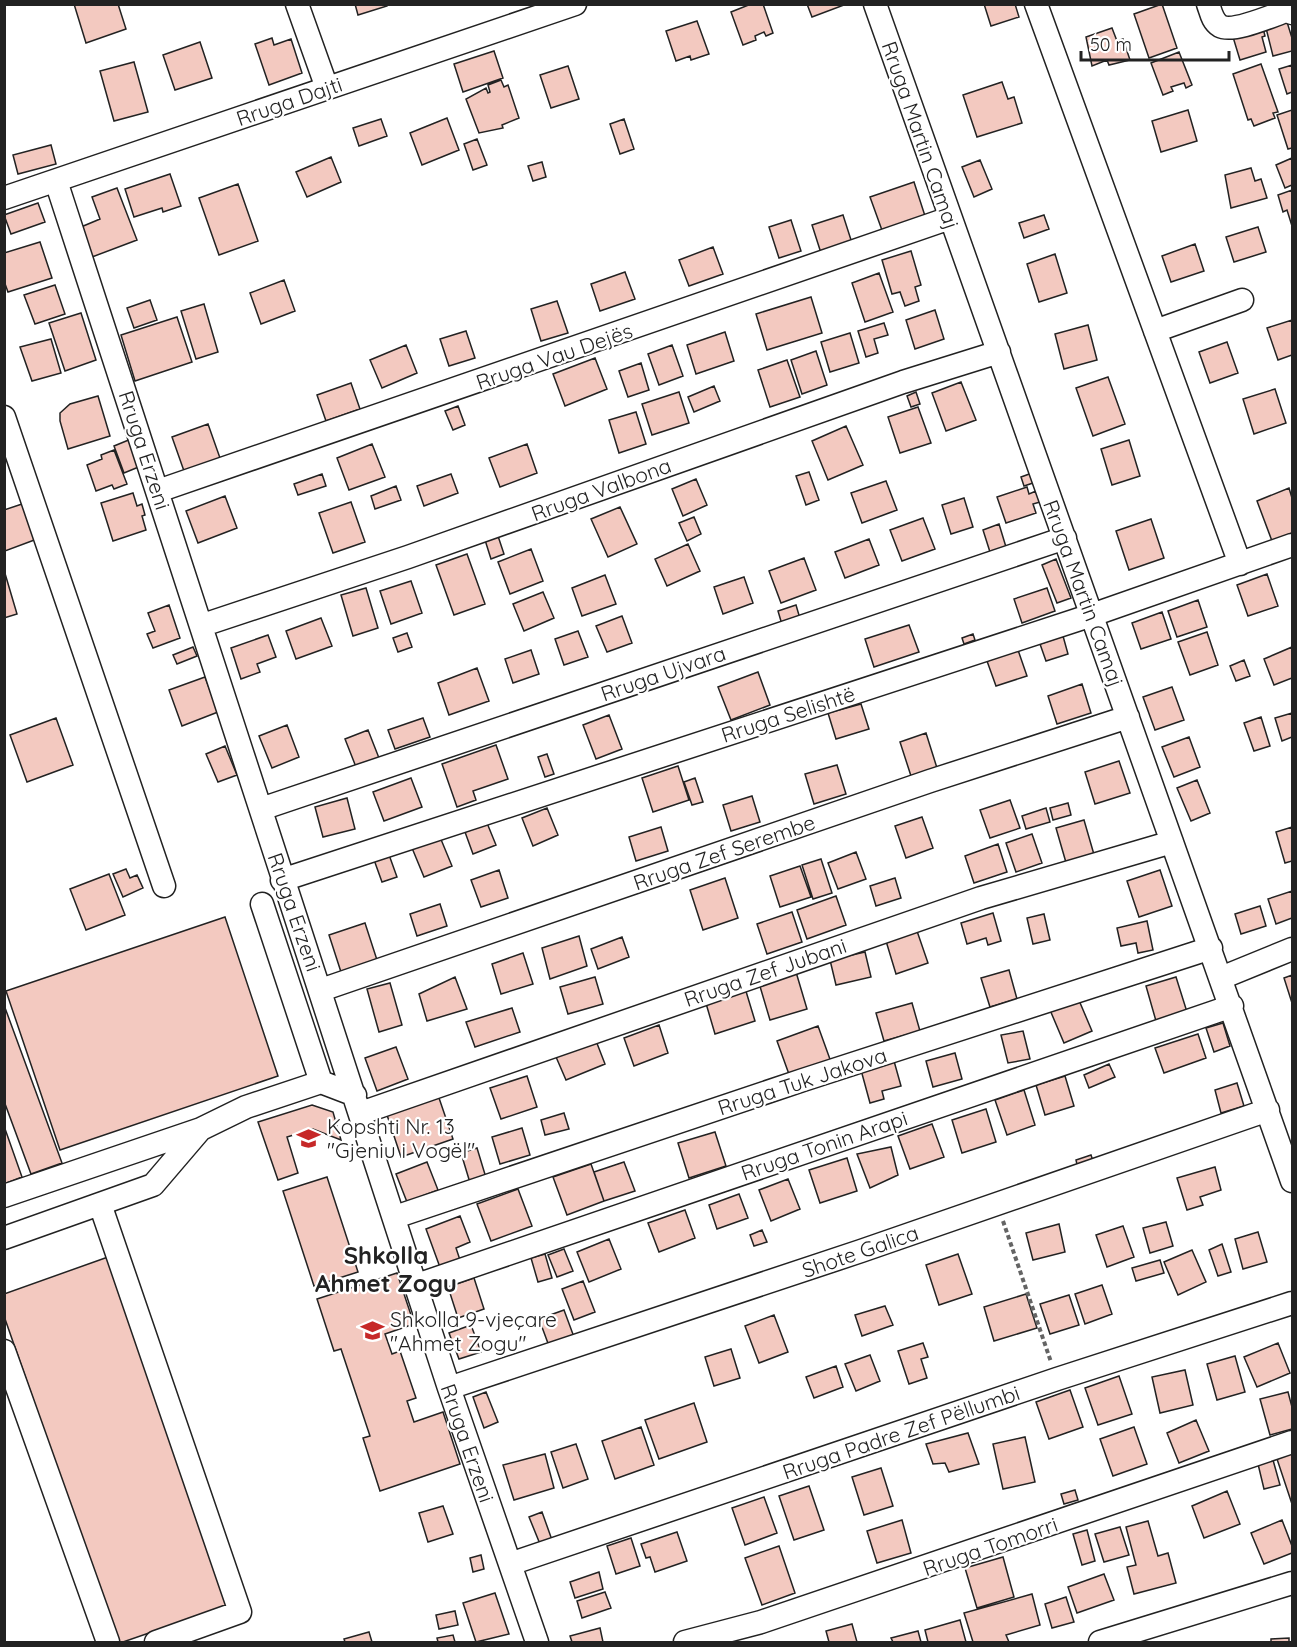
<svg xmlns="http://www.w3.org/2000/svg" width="1297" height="1647" viewBox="0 0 1297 1647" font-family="Quicksand,sans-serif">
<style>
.building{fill:#f3c9c0;stroke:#222;stroke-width:1.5}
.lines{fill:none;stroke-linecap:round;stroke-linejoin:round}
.minor-casing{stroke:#222;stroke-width:25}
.path{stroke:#646464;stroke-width:4;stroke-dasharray:4.5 3;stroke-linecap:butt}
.minor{stroke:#fff;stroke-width:22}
.labels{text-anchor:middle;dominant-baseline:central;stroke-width:4.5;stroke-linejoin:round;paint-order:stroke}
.street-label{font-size:21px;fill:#222;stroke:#fff}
.poi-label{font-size:21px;fill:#222;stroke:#fff;text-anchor:start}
.quarter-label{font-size:24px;font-weight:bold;fill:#222;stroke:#fff}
</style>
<rect width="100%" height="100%" fill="#fff"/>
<path class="building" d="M74,4H118L126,29L86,43Z
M355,4H387V6L358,15Z
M751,4H763L773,33L766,36L764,32L755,36L756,40L743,45L731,12Z
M807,4H844V5L812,17Z
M984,4H1015L1019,17L991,26Z
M1162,4L1177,48L1149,58L1134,14Z
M697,21L709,54L691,60L690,56L676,61L666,31Z
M1287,22L1292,38V51L1273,56L1266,28Z
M1112,28L1117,41L1123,39L1130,60L1109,65L1107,60L1092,66L1086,37Z
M1263,28L1265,36L1262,37L1266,52L1240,60L1233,37Z
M272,38L274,45L291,39L302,73L269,85L255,44Z
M200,42L212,78L175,90L163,55Z
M494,51L503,78L463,92L454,64Z
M1179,52L1192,85L1186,88L1184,83L1171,87L1173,91L1163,95L1151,63Z
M134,62L148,112L114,121L100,71Z
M1261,64L1278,112L1273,113L1275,118L1254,126L1251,119L1248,120L1233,74Z
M1292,65V92L1287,94L1279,69Z
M568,66L579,99L551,108L540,75Z
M501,80L504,87L508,85L519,118L502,125L503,128L479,133L466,99L486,88L488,93L490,92L488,85Z
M1002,82L1008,99L1014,97L1022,123L977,137L963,95Z
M1188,110L1197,141L1161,152L1152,121Z
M1292,110V148L1288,149L1277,115Z
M447,118L459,150L422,165L410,133Z
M381,119L387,136L359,146L353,128Z
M624,119L634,149L620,154L610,124Z
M477,139L487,165L473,170L464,144Z
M51,145L56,164L18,174L13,155Z
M331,157L341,182L307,197L296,172Z
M1292,158V185L1285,188L1276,165Z
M980,160L992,189L974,197L962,167Z
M542,162L546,177L533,181L528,166Z
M1251,168L1255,181L1261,179L1267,198L1231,208L1225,175Z
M170,174L181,206L163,212L162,208L134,217L125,189Z
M914,182L926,219L883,233L870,197Z
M238,184L258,241L219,255L199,198Z
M117,188L137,240L92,257L81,227L100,219L92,197Z
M1292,190V226L1287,210L1283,212L1278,195Z
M38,203L45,222L11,234L4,215Z
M843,215L852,243L821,253L812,225Z
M1044,215L1049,229L1024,238L1019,223Z
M791,220L801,251L779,258L769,227Z
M1258,227L1266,252L1234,262L1226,237Z
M40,242L52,278L8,292L4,281V253Z
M1195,244L1204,271L1171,282L1162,256Z
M713,247L723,274L689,286L679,260Z
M911,251L921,285L915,287L919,301L905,306L900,292L892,294L882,260Z
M1055,254L1067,293L1039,302L1027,264Z
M625,272L635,299L600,311L591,284Z
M879,273L893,312L865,322L852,283Z
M284,280L295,311L261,324L250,293Z
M55,285L65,314L35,324L24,295Z
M811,297L822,333L767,350L756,314Z
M150,300L157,320L134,328L127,308Z
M557,301L568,333L541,341L531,309Z
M204,304L218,352L196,359L181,311Z
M935,310L944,339L915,349L906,320Z
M81,313L96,360L65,371L49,323Z
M177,317L192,362L135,381L121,335Z
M1292,320V355L1278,360L1267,328Z
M884,323L888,335L874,339L878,353L866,357L858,331Z
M1088,325L1097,360L1064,369L1055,334Z
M466,331L475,358L449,366L440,339Z
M725,332L734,361L696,374L687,345Z
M850,333L859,363L830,372L821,342Z
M51,339L61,373L32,381L20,347Z
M1227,342L1238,373L1210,383L1199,352Z
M406,345L417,373L382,388L370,360Z
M672,345L683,376L659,385L648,354Z
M816,351L827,385L802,394L791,360Z
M595,358L607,389L565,406L553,374Z
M787,360L800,397L770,407L758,370Z
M641,363L649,390L628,397L619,371Z
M1108,377L1125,424L1093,436L1076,388Z
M961,382L976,420L946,431L932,393Z
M351,383L360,409L326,421L317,395Z
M714,386L720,401L694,412L688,397Z
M1275,389L1286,423L1254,434L1243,399Z
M679,392L689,423L652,435L642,404Z
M916,392L920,404L911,407L907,396Z
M98,396L110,436L68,449L60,421V413L70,404Z
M458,406L465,425L453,430L445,411Z
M918,407L931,443L900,453L888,417Z
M636,412L646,444L619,453L609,420Z
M208,424L220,458L184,471L172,437Z
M846,426L863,465L828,480L812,441Z
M131,439L141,466L124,473L114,446Z
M1129,440L1140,476L1112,485L1101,449Z
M372,444L385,477L349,490L337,458Z
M527,444L537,473L500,487L489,458Z
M114,450L127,484L114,489L112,485L96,491L87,465L102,459L101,455Z
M809,472L819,500L806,505L796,476Z
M1032,473L1036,482L1024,486L1021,477Z
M322,474L326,486L298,495L294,484Z
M451,474L458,493L424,506L417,486Z
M696,479L707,505L683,516L672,489Z
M886,481L897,510L862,523L851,493Z
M396,486L401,500L375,509L371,496Z
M1027,487L1029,494L1036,491L1040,502L1033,504L1036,513L1006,523L997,497Z
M1289,488L1292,498V533L1272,541L1257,501Z
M133,493L137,506L142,504L145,515L142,516L146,530L113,541L101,503Z
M225,496L237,528L198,543L186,511Z
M964,498L973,527L951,534L942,505Z
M351,502L365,542L333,553L319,513Z
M25,503L37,539L5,551L4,510Z
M620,507L637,544L608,557L591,519Z
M694,517L701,534L687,541L679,523Z
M923,518L935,549L902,561L890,530Z
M1151,519L1164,558L1129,570L1116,531Z
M999,524L1006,547L990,552L983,530Z
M498,536L504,554L491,559L485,540Z
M869,539L879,565L845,578L835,552Z
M688,544L700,571L667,586L655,559Z
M531,549L543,581L510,594L498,562Z
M467,554L485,604L454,615L436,565Z
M804,558L816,590L781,603L769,571Z
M1056,559L1071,598L1057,603L1042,565Z
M4,570L17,614L4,618Z
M1267,574L1278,606L1248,616L1237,585Z
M605,575L616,604L582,616L572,588Z
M744,577L753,603L723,614L714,587Z
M411,581L422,613L391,624L380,591Z
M366,588L378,628L353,636L341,595Z
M1047,588L1055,611L1022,623L1014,599Z
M543,592L554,618L524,631L513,604Z
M1198,600L1207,627L1177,637L1168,611Z
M169,605L180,638L153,648L147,634L155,631L148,613Z
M796,605L801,622L783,628L778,611Z
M1162,612L1171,639L1141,649L1132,623Z
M622,616L632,643L607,652L596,626Z
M321,618L332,646L296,659L286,631Z
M909,625L919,652L874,667L865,639Z
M578,631L588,657L564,665L555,639Z
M1207,632L1218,665L1190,675L1178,642Z
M407,633L412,647L398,652L393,638Z
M973,634L975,640L964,644L962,638Z
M268,635L276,657L257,664L260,672L241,679L231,648Z
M1063,636L1068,654L1046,661L1040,644Z
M193,647L197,656L177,664L173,655Z
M1292,647V678L1274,685L1264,659Z
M531,650L539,674L513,683L505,659Z
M1018,650L1027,676L996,686L987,661Z
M1244,660L1250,676L1236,681L1230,666Z
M477,668L489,701L449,715L438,683Z
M758,672L770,705L731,720L718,687Z
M205,677L218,712L182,726L169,690Z
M1082,684L1091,713L1057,724L1048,696Z
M1172,687L1184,720L1155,730L1143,697Z
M861,704L869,729L836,739L828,713Z
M1292,713V737L1282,741L1275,718Z
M609,715L622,749L596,759L583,725Z
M1261,717L1270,746L1254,751L1244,723Z
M56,718L73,765L27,782L10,735Z
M423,718L430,737L395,749L388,730Z
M287,725L299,757L272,768L259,736Z
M368,730L379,758L356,767L345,739Z
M926,733L937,768L911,776L900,742Z
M1189,737L1200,767L1174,777L1162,747Z
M496,745L508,779L473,791L476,800L457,807L442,764Z
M225,746L237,775L218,782L206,754Z
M547,754L554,774L545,777L538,757Z
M1119,761L1130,793L1095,804L1085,772Z
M837,765L846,794L814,804L805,774Z
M678,766L689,800L653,812L642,778Z
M411,778L422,807L384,821L373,792Z
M695,778L703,802L692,805L684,782Z
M1197,780L1210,813L1191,821L1177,788Z
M752,796L760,822L731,831L723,805Z
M347,798L355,829L323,837L315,807Z
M1010,800L1020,828L990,838L980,810Z
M1068,803L1071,815L1053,820L1050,808Z
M547,808L558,835L533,846L522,818Z
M1046,808L1050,822L1026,829L1022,816Z
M922,817L933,848L906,858L895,826Z
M1084,820L1095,858L1067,866L1056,828Z
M487,823L496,845L473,854L465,832Z
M661,827L668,851L636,861L629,837Z
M1292,827V861L1285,863L1276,832Z
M1032,834L1042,863L1016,872L1006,843Z
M440,837L452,866L424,877L412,848Z
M998,844L1007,872L974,883L965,856Z
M388,852L397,877L382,882L373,857Z
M856,852L866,879L838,889L828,863Z
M821,859L832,893L813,899L802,865Z
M800,866L811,897L780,907L770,876Z
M126,869L130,878L137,875L143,888L123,897L113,874Z
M499,870L508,898L481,907L471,880Z
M1160,870L1172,906L1139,917L1127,881Z
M109,874L125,915L86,930L70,889Z
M725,878L738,918L703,930L690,890Z
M895,878L901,898L876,906L870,886Z
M1292,891V918L1276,924L1268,899Z
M836,896L846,925L807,939L797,910Z
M440,904L447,926L417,936L410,914Z
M1260,906L1266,926L1241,934L1235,914Z
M792,912L802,942L767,954L757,924Z
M993,913L1001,941L988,945L986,938L967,944L961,923Z
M1044,914L1050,940L1033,944L1027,918Z
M225,917L278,1076L60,1150L6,991Z
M1147,921L1153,950L1138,953L1136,943L1121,946L1117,928Z
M365,923L377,960L341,972L329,935Z
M917,931L928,963L896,974L886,941Z
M579,936L587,966L550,979L542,948Z
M622,937L629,957L598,969L591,949Z
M865,952L871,977L836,985L830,960Z
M523,953L533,984L501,994L492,964Z
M1009,970L1017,999L990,1007L981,978Z
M796,972L807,1009L770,1020L759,983Z
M1292,975V1003L1284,978Z
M455,977L467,1009L427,1021L419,994Z
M595,977L603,1004L568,1014L560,987Z
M1176,977L1187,1012L1156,1021L1146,986Z
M390,983L402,1025L379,1032L367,989Z
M745,988L755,1021L715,1034L705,1000Z
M1078,998L1092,1031L1064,1043L1050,1010Z
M912,1003L920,1031L884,1041L876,1013Z
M4,1005L62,1163L31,1174L4,1101Z
M512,1008L520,1032L475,1047L466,1022Z
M1223,1023L1230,1046L1214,1052L1206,1028Z
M659,1025L668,1053L634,1066L624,1038Z
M818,1026L831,1062L790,1077L777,1041Z
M1023,1031L1030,1059L1008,1063L1001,1035Z
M593,1033L605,1064L566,1080L553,1050Z
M1198,1034L1206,1058L1164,1073L1155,1048Z
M396,1047L408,1079L377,1091L365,1058Z
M955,1053L962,1079L933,1087L926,1061Z
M894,1061L901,1086L882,1091L884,1099L870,1103L861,1070Z
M1109,1064L1115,1077L1089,1088L1084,1075Z
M527,1076L537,1107L501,1119L490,1088Z
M1065,1076L1074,1106L1045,1115L1036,1085Z
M1237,1083L1244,1106L1221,1113L1215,1090Z
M1024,1090L1035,1125L1007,1135L995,1100Z
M438,1095L453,1139L401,1157L386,1112Z
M312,1105L333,1112L341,1140L313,1129L287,1137L298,1173L278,1180L258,1122Z
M986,1109L996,1142L962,1153L952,1120Z
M564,1113L569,1129L545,1135L541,1120Z
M932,1124L944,1157L910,1169L898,1136Z
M4,1126L22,1177L4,1184Z
M522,1128L530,1155L500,1164L492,1137Z
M715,1132L726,1166L689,1178L678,1143Z
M891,1147L898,1175L870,1188L857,1154Z
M477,1148L487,1181L471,1186L461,1153Z
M1091,1155L1094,1164L1078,1169L1076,1160Z
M847,1158L857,1191L820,1203L809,1170Z
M427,1162L438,1190L407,1202L396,1174Z
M624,1162L635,1191L604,1201L594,1172Z
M591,1164L604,1201L567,1215L553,1177Z
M1215,1167L1221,1190L1200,1197L1203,1205L1187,1210L1177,1178Z
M327,1177L358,1272L314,1286L283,1191Z
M788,1179L800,1209L771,1221L759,1190Z
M518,1189L532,1226L491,1241L477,1204Z
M739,1194L748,1218L717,1229L709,1205Z
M685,1210L695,1238L659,1252L648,1223Z
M460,1216L470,1242L456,1248L461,1263L441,1270L426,1229Z
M1166,1222L1173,1246L1150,1253L1143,1228Z
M1059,1224L1065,1252L1033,1260L1026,1233Z
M1123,1226L1134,1257L1107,1267L1096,1235Z
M762,1230L767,1242L754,1246L750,1235Z
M1258,1232L1267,1262L1243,1269L1235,1239Z
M609,1239L621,1269L589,1282L577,1252Z
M1222,1244L1231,1272L1218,1276L1209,1250Z
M564,1249L573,1271L557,1277L548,1255Z
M1192,1250L1206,1282L1178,1295L1164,1262Z
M545,1254L552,1278L538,1282L531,1258Z
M958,1254L972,1294L939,1305L926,1265Z
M108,1257L230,1605L123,1642H118L4,1316V1294Z
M1160,1260L1164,1273L1136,1281L1132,1268Z
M397,1273L414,1324L385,1334L392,1354L400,1351L416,1398L407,1401L414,1422L443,1412L460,1464L380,1491L363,1438L370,1436L341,1349L334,1351L317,1299Z
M474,1278L484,1309L458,1318L448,1287Z
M583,1281L595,1312L574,1320L562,1289Z
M1102,1285L1112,1314L1085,1324L1075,1294Z
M1026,1294L1037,1328L994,1341L984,1307Z
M1069,1295L1079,1325L1050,1334L1040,1304Z
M885,1306L893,1325L862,1336L855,1315Z
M564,1310L574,1337L549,1346L539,1319Z
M774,1315L788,1352L759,1363L745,1326Z
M471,1325L481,1352L459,1359L449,1333Z
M923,1343L928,1357L921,1359L927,1378L909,1384L898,1351Z
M1278,1343L1290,1373L1257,1387L1244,1357Z
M731,1349L740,1378L714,1386L705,1357Z
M870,1355L880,1381L856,1391L845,1364Z
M1235,1356L1245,1392L1217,1400L1207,1364Z
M836,1366L843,1387L814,1398L806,1377Z
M1185,1370L1193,1405L1160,1413L1152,1377Z
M1119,1376L1132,1414L1098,1425L1085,1388Z
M1070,1390L1083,1427L1049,1439L1036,1402Z
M486,1392L498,1422L484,1428L473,1397Z
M1288,1392L1292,1407V1429L1270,1435L1260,1399Z
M694,1403L707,1442L659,1459L645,1420Z
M1196,1420L1209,1451L1179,1463L1167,1433Z
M641,1427L654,1465L615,1479L602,1441Z
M1134,1427L1147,1464L1113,1476L1100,1439Z
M968,1433L979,1464L949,1472L945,1463L933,1464L926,1444Z
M1025,1437L1035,1482L1003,1489L993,1444Z
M576,1444L588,1479L563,1488L551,1452Z
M1292,1453V1504L1277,1459Z
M545,1454L554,1488L514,1500L503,1465Z
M1273,1460L1280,1485L1264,1489L1258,1464Z
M881,1468L893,1506L864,1515L852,1477Z
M809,1486L824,1530L794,1540L779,1496Z
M1075,1490L1078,1500L1064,1504L1061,1494Z
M1227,1491L1240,1524L1204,1538L1192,1506Z
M764,1497L777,1533L745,1545L732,1508Z
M443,1506L453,1534L428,1542L419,1513Z
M542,1512L552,1540L540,1544L529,1517Z
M902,1520L911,1553L877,1563L867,1531Z
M1282,1520L1292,1546V1553L1264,1564L1251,1533Z
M1148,1521L1158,1556L1168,1553L1176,1583L1134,1594L1127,1567L1136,1565L1126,1527Z
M1120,1527L1129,1555L1104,1562L1095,1534Z
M1087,1530L1095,1561L1082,1565L1073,1534Z
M677,1532L687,1561L655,1572L650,1557L646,1558L641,1544Z
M631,1538L640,1566L616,1574L607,1546Z
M779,1546L795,1593L762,1605L745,1558Z
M481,1555L484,1569L473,1572L470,1558Z
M1003,1557L1014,1597L977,1608L965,1568Z
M599,1572L603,1589L575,1598L570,1582Z
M1104,1574L1114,1600L1077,1613L1068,1587Z
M605,1592L611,1608L582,1618L577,1601Z
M495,1593L509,1634L476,1642L463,1603Z
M1032,1594L1040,1625L1006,1635L1009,1642H973L964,1613Z
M1066,1597L1074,1622L1052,1628L1045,1604Z
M455,1611L458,1625L439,1629L436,1615Z
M960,1620L966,1642H928L925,1630Z
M852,1624L857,1642H829L826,1631Z
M600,1628L603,1642H572L570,1636Z
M918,1631L921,1642H893L891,1638Z
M369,1632L372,1642H345L344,1639Z
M453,1635L455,1642H438L437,1638Z
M1289,1638V1642H1271V1639Z"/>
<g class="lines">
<defs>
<path id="minor" d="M297,4L327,88
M875,4L1292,1181
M1036,4L1240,564
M1208,4C1211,12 1212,21 1220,26C1233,33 1271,16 1286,11L1292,13
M56,181L449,1388L537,1642
M4,198L575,4
M1155,331L1242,300
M4,417L164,886
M158,491L950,218
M203,625L408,557L903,382L999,352
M261,809L1065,538
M282,880L1092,615L1292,545
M262,904L321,1082
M1221,978L1292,949
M321,990L930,781L1128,717
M361,1113L981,898L1172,842
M4,1196L201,1129L246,1107L321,1082L355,1095
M100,1204L240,1612L156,1642
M395,1217L803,1080L1211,948
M4,1238L153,1185L200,1130
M417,1285L1232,1006
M4,1351L108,1642
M449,1388L861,1251L1268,1110
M510,1564L1057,1379L1292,1303
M685,1642L761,1622L1292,1442
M1100,1642L1292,1583"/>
</defs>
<use href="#minor" class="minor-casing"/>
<path class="path" d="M1003,1221L1051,1362"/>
<use href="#minor" class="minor"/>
</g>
<defs>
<symbol id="school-bare" viewBox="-9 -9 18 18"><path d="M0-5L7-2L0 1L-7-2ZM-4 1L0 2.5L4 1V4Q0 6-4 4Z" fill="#c62828" stroke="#fff" stroke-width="2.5" paint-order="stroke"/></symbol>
</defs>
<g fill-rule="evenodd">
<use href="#school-bare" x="292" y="1122" width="33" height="33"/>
<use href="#school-bare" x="356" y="1314" width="33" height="33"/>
</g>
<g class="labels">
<g class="street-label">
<text transform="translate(289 101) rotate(-19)">Rruga Dajti</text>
<text transform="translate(921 135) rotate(71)">Rruga Martin Camaj</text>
<text transform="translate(554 356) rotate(-19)">Rruga Vau Dejës</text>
<text transform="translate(145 450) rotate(72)">Rruga Erzeni</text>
<text transform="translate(601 489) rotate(-20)">Rruga Valbona</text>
<text transform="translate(1084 593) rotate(70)">Rruga Martin Camaj</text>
<text transform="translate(663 673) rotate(-19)">Rruga Ujvara</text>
<text transform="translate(788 714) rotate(-18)">Rruga Selishtë</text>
<text transform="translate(724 852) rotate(-19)">Rruga Zef Serembe</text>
<text transform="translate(295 912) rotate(71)">Rruga Erzeni</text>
<text transform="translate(765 972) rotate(-19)">Rruga Zef Jubani</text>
<text transform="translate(802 1081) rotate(-18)">Rruga Tuk Jakova</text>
<text transform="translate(824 1145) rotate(-19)">Rruga Tonin Arapi</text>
<text transform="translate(860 1251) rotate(-19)">Shote Galica</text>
<text transform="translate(901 1432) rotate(-19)">Rruga Padre Zef Pëllumbi</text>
<text transform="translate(468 1443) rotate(71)">Rruga Erzeni</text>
<text transform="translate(990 1546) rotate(-19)">Rruga Tomorri</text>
</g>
<g class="poi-label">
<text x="327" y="1126">Kopshti Nr. 13<tspan x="327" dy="24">"Gjeniu i Vogël"</tspan></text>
<text x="390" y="1319">Shkolla 9-vjeçare<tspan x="390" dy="24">"Ahmet Zogu"</tspan></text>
</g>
<g class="quarter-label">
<text x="386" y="1255">Shkolla<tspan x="386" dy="28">Ahmet Zogu</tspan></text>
</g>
</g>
<rect width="1297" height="1647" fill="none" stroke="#222222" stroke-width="12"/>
<path d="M1081 51v9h148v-9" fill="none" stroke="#222222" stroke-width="3"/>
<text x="1090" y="51" font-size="18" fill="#222222" stroke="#ffffff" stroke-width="4.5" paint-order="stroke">50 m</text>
</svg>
